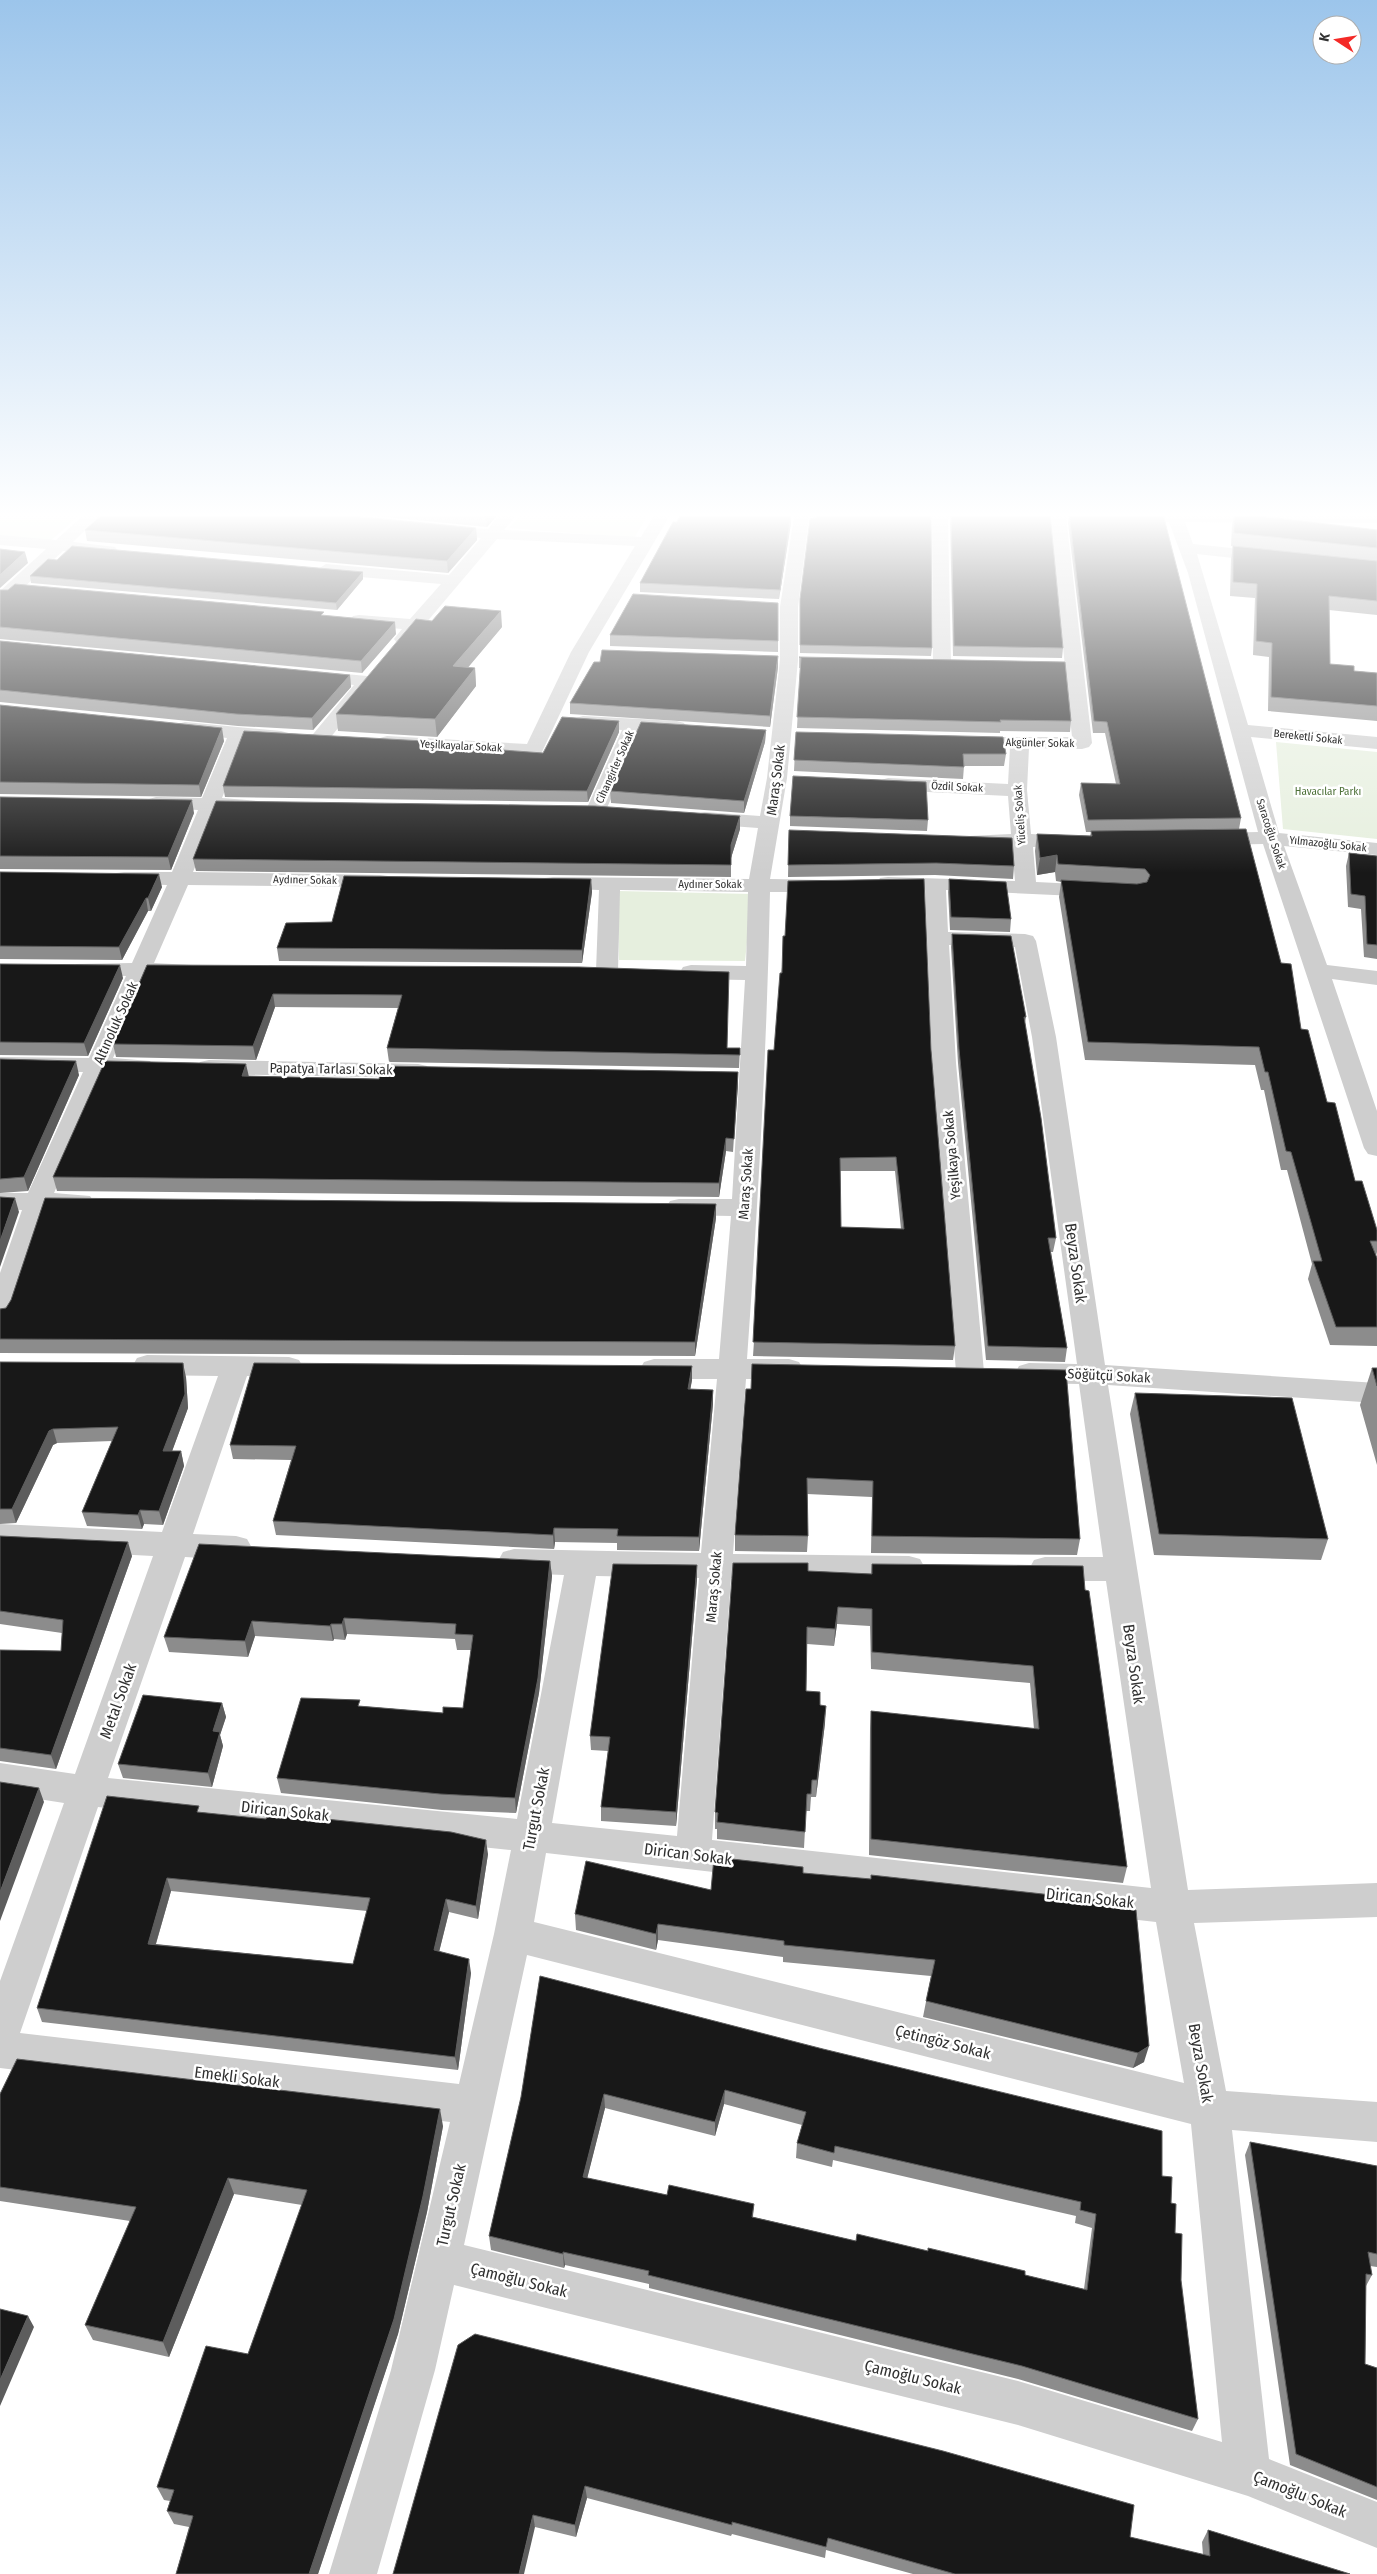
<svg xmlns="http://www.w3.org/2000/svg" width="1377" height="2574" viewBox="0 0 1377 2574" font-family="'Fira Sans Condensed',sans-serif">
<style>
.green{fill:#e6efde}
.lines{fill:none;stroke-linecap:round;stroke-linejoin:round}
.street{fill:#cecece;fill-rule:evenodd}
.wall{fill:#8c8c8c;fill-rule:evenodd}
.shaded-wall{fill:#5d5d5d}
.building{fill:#181818;stroke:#5d5d5d;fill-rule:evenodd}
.labels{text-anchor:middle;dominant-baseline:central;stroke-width:5;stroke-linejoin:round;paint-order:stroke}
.far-street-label{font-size:11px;fill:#313131;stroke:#fff}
.far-park-label{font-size:11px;fill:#4f723a;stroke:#fff}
.street-label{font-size:14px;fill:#313131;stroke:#fff}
.near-street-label{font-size:16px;fill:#313131;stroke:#fff}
</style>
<rect width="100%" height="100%" fill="#fff"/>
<path class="green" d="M0,512H84L49,542L0,538Z
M522,512H650L634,538L509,528Z
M1276,742L1377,752V839L1283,829Z
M618,891L752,894L745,961L619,960Z"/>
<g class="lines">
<path class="street" d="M87,512H104L73,542L115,547L117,550L115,553L63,551L6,604L0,605V591L46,549L0,545V535L56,540Z
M502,512H519L504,530L641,537L656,512H672L589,652L541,754L534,756L380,746L377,742L380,738L387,736L527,744L571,652L635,546L497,539L409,643H397L394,639L402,629L359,625L353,624L350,620L353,616L359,615L410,619L441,584L326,574L318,569L326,564L449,575L481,538L434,532L432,529L434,526L488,529Z
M769,512H994L996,515L988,520L948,519L951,665L948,669H936L933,665L932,519L809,517L798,607V660L787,778L770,879L825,880L833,881L836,886L833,891L825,892H770C767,1048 758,1203 747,1359H789L799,1362L803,1369L799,1376L789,1379H746L733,1554L909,1556L920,1559L925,1568L920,1577L909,1580L731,1578L712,1840L1151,1888L1106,1581H1045L1034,1578L1029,1569L1034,1560L1045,1557H1103L1079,1384L1029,1383L1019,1380L1015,1373L1019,1366L1029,1363L1077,1364L1032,1037L1015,947L949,945L956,1063L984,1372L980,1379L970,1382L960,1379L956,1372L932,1063L925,889L880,888L877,883L880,878L888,877L1015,881L1012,847L969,844L966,840L969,836L1011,834L1008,796L888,790L881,788L878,784L881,780L888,778L1008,784L1010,747H967L960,745L957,741L960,737H1072L1050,516L1052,513H1064L1066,516L1092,743L1089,747L1082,749L1029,748L1027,790L1031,834L1080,837L1083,841L1080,845L1033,847L1036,882L1098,885L1106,886L1109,891L1106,896L1098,897L946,890L948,932L1025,934L1033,936L1036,941L1056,1037L1105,1365L1377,1383V1403L1108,1385L1188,1890L1377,1883V1917L1194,1923L1226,2091L1377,2102V2142L1232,2130L1269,2459L1377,2502V2548L1248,2496L1018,2425L454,2285L435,2370L377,2574H329L391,2370L450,2122L0,2068V1981L64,1803L0,1793V1763L75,1774L153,1556L0,1548V1524L162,1532L218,1376L147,1375L137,1372L133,1365L137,1358L147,1355L289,1357L299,1360L303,1367L299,1374L289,1377L247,1376L193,1534L236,1536L247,1539L252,1548L247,1557L236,1560L185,1557L108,1778L517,1819L564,1575L514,1573L503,1570L498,1561L503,1552L514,1549L701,1553L717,1379H654L644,1376L640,1369L644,1362L654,1359H719L731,1216L679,1215L670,1213L666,1207L670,1201L679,1199H732L745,980L691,979L683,977L680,972L683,967L691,965L746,966L748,892L620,890L618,971L615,976L607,978L599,976L596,971L599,890L545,888L542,883L545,878L553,877L749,879L758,828L704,824L697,822L694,818L697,814L704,812L760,816L767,778L780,660V607L794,517H777ZM596,1576L699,1578L677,1836L552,1823ZM98,1807L511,1850L494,1934L459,2084L20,2033ZM546,1853L1156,1922L1184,2083L534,1922ZM527,1955L1191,2124L1222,2442L1018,2381L464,2245Z
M1159,512L1377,513V523L1185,522L1193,544L1269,552L1277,557L1269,562L1197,554L1248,725L1377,737V749L1251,737L1279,833L1377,843V855L1284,846L1327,965L1377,971V985L1332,979L1377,1111V1156L1368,1154L1364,1148L1263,844L1211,845L1204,843L1201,839L1204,835L1211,833L1258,832L1188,573L1169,522L1153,520L1151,517Z
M313,671L367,676L373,677L376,681L369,686L367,692L326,743H312L309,739L354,685L307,680L304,676L307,672Z
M583,716L677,721L684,723L686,727L684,731H641L606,810L603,814H589L586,810L622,730L576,726L574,722L576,718Z
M185,722L281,731L288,733L291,737L288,741L281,743L245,739L222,798L258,801L261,805L258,809L218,810L193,872L380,875L388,876L391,881L388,886L380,887L188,885L154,963L191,965L194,970L191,975L148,976L113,1058L150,1061L153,1066L150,1071L107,1073L54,1193L90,1196L94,1202L90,1208L81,1210H48L14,1313L10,1320L0,1322V1273L22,1210L0,1209V1193H28L83,1072L0,1071V1057L89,1058L126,976L76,974L73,969L76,964L132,963L167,885L116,883L113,878L116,873L124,872H172L198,810L149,807L146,803L149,799L156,797L202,798L227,738L178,732L176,728L178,724Z
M209,1060L418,1064L427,1066L430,1071L427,1076L418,1078L209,1074L200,1072L197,1067L200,1062Z"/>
</g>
<path class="wall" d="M336,512H500L487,527Z
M951,512L1063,648L1062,658L953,656L950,521Z
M1069,513L1241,818L1239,829L1301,1029L1355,1181L1377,1230V1252L1376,1256L1377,1258V1346L1330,1345L1308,1279L1312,1264L1287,1170H1281L1264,1090H1261L1255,1065L1085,1060L1059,897L1061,882L1056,881L1055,872L1037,875L1035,851L1037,834L1090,836L1091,832H1086L1079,795L1081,783L1116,784L1105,733H1093L1068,523Z
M1234,513L1377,530V615L1329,610L1330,664L1354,671L1377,673V721L1268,711L1269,657L1253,655L1255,598L1230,596L1231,559L1233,546H1231L1232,525Z
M791,515V523L779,599L640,592V583L677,522Z
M476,528L477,540L448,573L87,541L85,530Z
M57,560L363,579L337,610L31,583L30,576Z
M0,590L324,616L396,634L362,673L0,639Z
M800,607L932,648L931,656L800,653Z
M502,627L468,667L475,668L476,686L437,737L338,731L336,714Z
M610,635L778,641V652L610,646Z
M0,641L350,675L351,687L313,730L238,726L0,702Z
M799,657L1071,721L1070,732L1000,731V733L797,728L800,668H799Z
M778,667L770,727L570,714V703Z
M0,705L224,741L201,797L0,794Z
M619,721V732L588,802L225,797L223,786L424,741L425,745L543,753Z
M766,730L765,742L744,813L611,803L610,791Z
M796,732L1006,754L1004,766H964L963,779L794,771Z
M0,797L194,813L171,870L0,869Z
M740,816V829L731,858V877L196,871L193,859Z
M790,816L928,820L927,831L790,826Z
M789,830L1014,866L1013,879L935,875L788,877Z
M1349,853L1377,856V959L1364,957L1361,909L1348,907L1346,866Z
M0,872L162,887L151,911H148L122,960L0,959Z
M591,879L592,892L582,963L279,961L277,948L332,922Z
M949,879L1011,919L1010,932L950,930L948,892Z
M952,934L1026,1017L1025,1023L1056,1238L1053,1252H1051L1067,1348L1065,1362L986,1360L958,1063L951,947Z
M785,936L931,1050L955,1346L953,1360L753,1356L774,1050ZM840,1171H895L901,1229L841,1227Z
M0,964L123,978L88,1056L0,1055Z
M270,965L727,1048H740L739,1068L389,1062L387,1048L398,1008L275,1007L256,1060L116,1057L113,1044Z
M0,1059L79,1075L28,1191L0,1193Z
M738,1072L733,1152L726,1151L719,1197L57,1191L53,1177L249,1076L379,1079Z
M716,1204V1218L695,1356L0,1353V1309Z
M0,1362L186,1377L188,1408L172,1451H181L184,1466L163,1525L144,1524L142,1529L87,1526L82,1512L112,1441L57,1443L53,1445L16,1523L0,1524Z
M1372,1368H1377V1465L1360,1405Z
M692,1380L690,1389L713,1390V1404L699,1551L617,1550V1543L555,1542L554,1549L276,1535L273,1521L291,1460L233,1459L230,1445Z
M746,1389L1080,1539L1077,1555L871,1553L872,1497L807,1494L808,1536L807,1552L735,1551V1535Z
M1135,1393L1328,1539L1321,1560L1154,1555L1130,1414Z
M0,1536L132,1556L56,1769L0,1761V1650L61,1651L62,1633L0,1624Z
M550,1561L552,1576L539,1693L516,1813L442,1810L281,1793L277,1778L361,1706L443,1713L463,1708L471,1650H457L455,1639L347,1634L345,1640L334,1639L333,1641L255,1636L248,1657L169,1652L164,1637Z
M872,1564L1085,1590L1127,1867L1123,1883L869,1855L870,1728L871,1711L1034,1729L1030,1683L871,1669L870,1626L837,1624L834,1646L807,1644L806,1691L820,1705L825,1723L816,1797H811L810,1811H806L804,1848L717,1839V1829H715V1812L808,1571L871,1574Z
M697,1579L676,1826L601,1821V1807L608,1751L591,1750L590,1736Z
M222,1703L226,1717L220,1735L223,1746L212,1787L123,1778L118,1764Z
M201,1812L488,1854L478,1919L449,1912L439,1952L471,1973L458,2070L42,2022L37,2008ZM171,1891L367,1911L353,1964L156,1944Z
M803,1873L1133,1904L1144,2062L1133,2068L923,2017L931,1976L783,1962V1957L658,1940L656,1950L576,1930L575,1914Z
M540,1976L1162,2176L1171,2203L1198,2419L1192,2431L1018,2379L649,2288V2284L565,2265L564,2268L491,2250L489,2236L521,2097ZM724,2104L802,2125L797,2143L796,2158L832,2167L833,2160L1076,2216L1075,2223L1092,2228L1084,2289L1025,2275L856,2241L753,2217L754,2204L667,2195L587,2178L605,2108L715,2136Z
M0,2094L443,2126L427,2212L398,2334L318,2574H176L189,2527L174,2524L167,2511L170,2501L164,2500L157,2487L248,2354L302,2205L234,2194L169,2357L93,2340L85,2325L130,2221L0,2201Z
M1250,2142L1377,2166V2267L1370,2266L1372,2275L1366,2286L1365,2364L1377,2368V2500L1290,2465L1245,2155Z
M458,2345L1130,2537L1203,2555L1202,2542L1208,2530L1350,2574H913L826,2550L825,2558L732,2534L731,2536L587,2498L576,2537L535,2527Z"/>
<path class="shaded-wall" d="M489,512H500L487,527L486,516Z
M791,515V523L779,599L780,590Z
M476,528L477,540L448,573L447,561Z
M25,552L28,563L0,588V575Z
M363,572V579L337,610L336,603Z
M501,611L502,627L455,683L453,666Z
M395,622L396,634L362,673L361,661Z
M778,656V667L770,727V716Z
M475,668L476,686L437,737L435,719Z
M350,675L351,687L313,730L312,718Z
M619,721V732L588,802L587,791Z
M222,728L224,741L201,797L199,785Z
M766,730L765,742L744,813V801Z
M192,800L194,813L171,870L168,857Z
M740,816V829L731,858V845Z
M1057,855L1055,872L1037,875L1040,858Z
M159,874L162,887L151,911L148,898Z
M591,879L592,892L582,963V950Z
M146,898L148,911L122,960L119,947Z
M120,965L123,978L88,1056L84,1043Z
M273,994L275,1007L256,1060L253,1046Z
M76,1061L79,1075L28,1191L24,1177Z
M246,1064L249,1077L242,1076Z
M738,1072V1086L733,1152L734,1139Z
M726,1138V1151L719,1197V1183Z
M15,1198L19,1212L0,1267V1241Z
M716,1204V1218L695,1356V1342Z
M183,1363L186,1377L188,1408L167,1465L163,1451Z
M692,1366V1380L688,1403V1389Z
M713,1390V1404L699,1551V1537Z
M53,1429L57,1443L53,1445L16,1523L12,1509L49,1431Z
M181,1451L184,1466L163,1525L159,1511Z
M140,1510L144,1524L142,1529L138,1515Z
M554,1528L555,1542L554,1549L553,1535Z
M128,1542L132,1556L56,1769L51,1755Z
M550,1561L552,1576L539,1693L516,1813L515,1798Z
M697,1565V1579L676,1826V1812Z
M838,1607L837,1624L834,1646L835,1629Z
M344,1618L347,1634L345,1640L342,1624Z
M252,1621L255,1636L248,1657L245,1641Z
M331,1624L334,1639L333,1641L330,1626Z
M222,1703L226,1717L220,1735L223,1746L212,1787L208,1773L213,1731Z
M826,1706L825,1723L816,1797L817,1780Z
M39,1788L44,1802L0,1921V1892Z
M486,1840L488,1854L478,1919L476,1906Z
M167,1878L171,1891L152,1957L148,1944Z
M446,1899L449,1912L436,1964L434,1950Z
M658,1924V1940L656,1950V1934Z
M469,1959L471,1973L458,2070L455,2057Z
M1149,2046L1144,2062L1133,2068L1138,2053Z
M725,2090L724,2104L715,2136V2122Z
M604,2094L605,2108L584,2191L583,2177Z
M440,2109L443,2126L427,2212L398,2334L318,2574H309Z
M228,2178L234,2194L169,2357L163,2342Z
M563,2252L565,2265L564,2268L563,2254Z
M28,2316L34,2327L0,2406V2380Z
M585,2486L587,2498L576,2537L575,2525Z
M533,2515L535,2527L524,2574H519Z"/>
<path class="building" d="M105,512H311L476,528L447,561L85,530Z
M452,512H489L486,516Z
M682,512H786L791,515L780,590L640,583L673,522H677Z
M832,512L931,513L932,648L800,645V599L810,519Z
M951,512L1050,514L1063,648L954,646Z
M1069,513L1163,514L1241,818L1088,820L1081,783L1120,784L1107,722L1094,721Z
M1234,513L1377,530V548L1234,533Z
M72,546L363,572L336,603L30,576L48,559L57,560Z
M1233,546L1377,561V601L1329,596L1330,664L1354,666V671L1377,673V706L1271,697L1272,643L1256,641L1257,584L1233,582Z
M0,549L25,552L0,575Z
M15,584L324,612L321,615L395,622L361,661L0,627V590H8Z
M633,594L778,603V641L610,635Z
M445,606L501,611L453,666L475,668L435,719L336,714L416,619L432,621Z
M0,641L350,675L312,718L236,714L0,690Z
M602,650L778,656L770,716L570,703L594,662H600Z
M799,657L1065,662L1071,721L1000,720L1001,722L797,717L801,658Z
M0,705L222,728L199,785L0,782Z
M562,717L619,721L587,791L223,786L244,731L424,741L422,744L543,753Z
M641,722L766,730L744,801L610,791Z
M796,732L1003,737L1006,754H963L964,767L794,760Z
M793,776L926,782L928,820L790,816Z
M0,797L192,800L168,857L0,856Z
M216,801L595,806L740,816L731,845V865L193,859Z
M1246,829L1281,963L1291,964L1301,1029L1308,1030L1327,1102L1335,1103L1355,1181H1362L1377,1230V1241H1370L1377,1258V1327H1336L1313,1261H1322L1291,1152L1286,1151L1268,1072H1265L1259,1047L1088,1042L1061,880L1137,884L1147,882L1150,875L1145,869L1058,864L1057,855L1040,858L1037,834L1092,836L1091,831Z
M789,830L1012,838L1014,866L936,863L788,865Z
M1349,853L1377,856V945L1367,944L1365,896L1351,894Z
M0,872L159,874L148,898H146L119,947L0,946Z
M344,876L591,879L582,950L277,948L286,923L332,922Z
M924,879L931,1050L955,1346L753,1342L768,1050H774L780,973H782L783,936H785L788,881ZM896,1157L904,1229L841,1227L840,1158Z
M949,879L1006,882L1011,919L951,917Z
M952,934L1011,936L1026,1017H1024L1041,1118L1056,1238H1048L1067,1348L988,1346L959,1049Z
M0,964L120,965L84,1043L0,1042Z
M147,965L579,967L729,972L727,1048H740V1055L387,1048L402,995L273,994L253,1046L113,1044Z
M0,1059L76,1061L24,1177L0,1179Z
M105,1061L246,1064L242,1076L379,1079L382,1066L738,1072L734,1139L726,1138L719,1183L53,1177Z
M0,1197L15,1198L0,1241Z
M45,1198L716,1204L695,1342L0,1339V1309L6,1308L11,1300Z
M0,1362L183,1363L185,1394L163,1451H181L159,1511L140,1510L138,1515L82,1512L118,1427L53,1429L49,1431L12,1509H0Z
M254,1363L692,1366L688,1389L713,1390L699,1537L617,1536L618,1529L554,1528L553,1535L273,1521L296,1446L230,1445Z
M752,1364L1066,1370L1080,1539L872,1536L873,1481L807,1478L808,1536L735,1535L746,1389H751Z
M1372,1368H1377V1386Z
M1135,1393L1292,1398L1328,1539L1159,1534Z
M0,1536L128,1542L51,1755L0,1748V1650L61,1651L63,1620L0,1611Z
M199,1544L550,1561L538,1678L515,1798L440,1794L277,1778L301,1698L360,1700L358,1706L443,1713V1707L463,1708L473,1635L455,1634L456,1624L344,1618L342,1624H331L330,1626L252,1621L245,1641L164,1637Z
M733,1563H808V1571L872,1574V1564L1083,1566L1085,1590L1089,1591L1127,1867L871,1839V1711L1039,1729L1033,1666L872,1652V1609L838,1607L835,1629L807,1627L806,1691L820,1692V1705L826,1706L817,1780H812L811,1794H807L805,1832L717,1822L718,1813L715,1812Z
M613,1564L697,1565L676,1812L601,1807L610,1737L590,1736Z
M143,1695L222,1703L213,1731L220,1732L208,1773L118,1764Z
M0,1782L39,1788L0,1892Z
M107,1796L199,1806L197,1812L266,1819L268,1813L451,1832L486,1840L476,1906L446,1899L434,1950L469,1959L455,2057L37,2008ZM167,1878L370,1898L353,1964L148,1944Z
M714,1857L803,1867V1873L871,1879V1875L1133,1904V1909L1136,1910L1149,2046L1138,2053L926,2001L935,1960L784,1945V1941L658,1924L656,1934L575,1914L586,1861L711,1890Z
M540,1976L823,2049L1162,2131V2176L1172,2177L1171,2203L1176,2204L1175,2233L1182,2234L1181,2280L1198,2419L1022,2366L648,2275L649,2271L563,2252V2254L489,2236L521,2097ZM725,2090L806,2112L797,2143L834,2153L835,2146L1081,2202L1080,2210L1096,2214L1087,2290L1025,2275V2271L928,2248V2251L857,2234L856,2241L752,2217L754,2204L669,2185L667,2195L583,2177L604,2094L715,2122Z
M17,2059L440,2109L423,2196L394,2319L309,2574H176L193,2516L167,2511L174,2490L157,2487L206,2346L248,2354L307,2190L228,2178L163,2342L85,2325L136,2207L0,2187V2094Z
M1250,2142L1377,2166V2254L1368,2252L1372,2275L1366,2274L1365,2364L1377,2368V2487L1296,2454Z
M0,2309L28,2316L0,2380Z
M475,2334L943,2451L1134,2505L1130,2537L1210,2556L1208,2530L1350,2574H955L828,2538L826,2547L732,2522V2525L585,2486L575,2525L533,2515L519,2574H393L458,2345Z"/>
<linearGradient id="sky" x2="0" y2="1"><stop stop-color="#9cc5eb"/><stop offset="0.59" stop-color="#fff"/><stop offset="1" stop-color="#fff" stop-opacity="0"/></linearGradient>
<rect width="1377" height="873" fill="url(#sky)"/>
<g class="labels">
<g class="far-street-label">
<text transform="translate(1308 737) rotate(6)">Bereketli Sokak</text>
<text transform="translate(1040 743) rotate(1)">Akgünler Sokak</text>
<text transform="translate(461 746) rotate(3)">Yeşilkayalar Sokak</text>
<text transform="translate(615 767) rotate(-66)">Cihangirler Sokak</text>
<text transform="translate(957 787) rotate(3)">Özdil Sokak</text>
<text transform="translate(1020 815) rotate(-94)">Yüceliş Sokak</text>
<text transform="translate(1271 834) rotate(72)">Saracoğlu Sokak</text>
<text transform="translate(1328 844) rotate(6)">Yılmazoğlu Sokak</text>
<text transform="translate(305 880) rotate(1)">Aydıner Sokak</text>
<text x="710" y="884">Aydıner Sokak</text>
</g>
<g class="far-park-label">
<text x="1328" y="791">Havacılar Parkı</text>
</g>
<g class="street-label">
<text transform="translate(776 780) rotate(-83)">Maraş Sokak</text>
<text transform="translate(116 1023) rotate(-66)">Altınoluk Sokak</text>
<text transform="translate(331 1069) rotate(1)">Papatya Tarlası Sokak</text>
<text transform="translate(952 1155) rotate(-95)">Yeşilkaya Sokak</text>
<text transform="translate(746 1184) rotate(-86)">Maraş Sokak</text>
<text transform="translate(1109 1376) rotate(3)">Söğütçü Sokak</text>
<text transform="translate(714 1587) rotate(-85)">Maraş Sokak</text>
</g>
<g class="near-street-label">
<text transform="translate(1076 1263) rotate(82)">Beyza Sokak</text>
<text transform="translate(1134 1664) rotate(82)">Beyza Sokak</text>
<text transform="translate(118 1701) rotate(-70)">Metal Sokak</text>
<text transform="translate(536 1809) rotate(-79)">Turgut Sokak</text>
<text transform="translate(285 1811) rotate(6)">Dirican Sokak</text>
<text transform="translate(688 1854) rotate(7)">Dirican Sokak</text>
<text transform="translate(1090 1898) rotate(6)">Dirican Sokak</text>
<text transform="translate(943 2042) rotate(14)">Çetingöz Sokak</text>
<text transform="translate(1201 2063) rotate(80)">Beyza Sokak</text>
<text transform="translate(237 2077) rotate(7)">Emekli Sokak</text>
<text transform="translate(451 2205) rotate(-77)">Turgut Sokak</text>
<text transform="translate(519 2280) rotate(14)">Çamoğlu Sokak</text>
<text transform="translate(913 2377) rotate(14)">Çamoğlu Sokak</text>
<text transform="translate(1300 2494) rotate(22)">Çamoğlu Sokak</text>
</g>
</g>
<g transform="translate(1337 40) rotate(282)"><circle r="24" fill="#ffffff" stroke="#adadad"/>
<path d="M0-4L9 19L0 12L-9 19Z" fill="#f42a27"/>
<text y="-8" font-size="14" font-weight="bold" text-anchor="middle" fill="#313131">K</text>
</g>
</svg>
